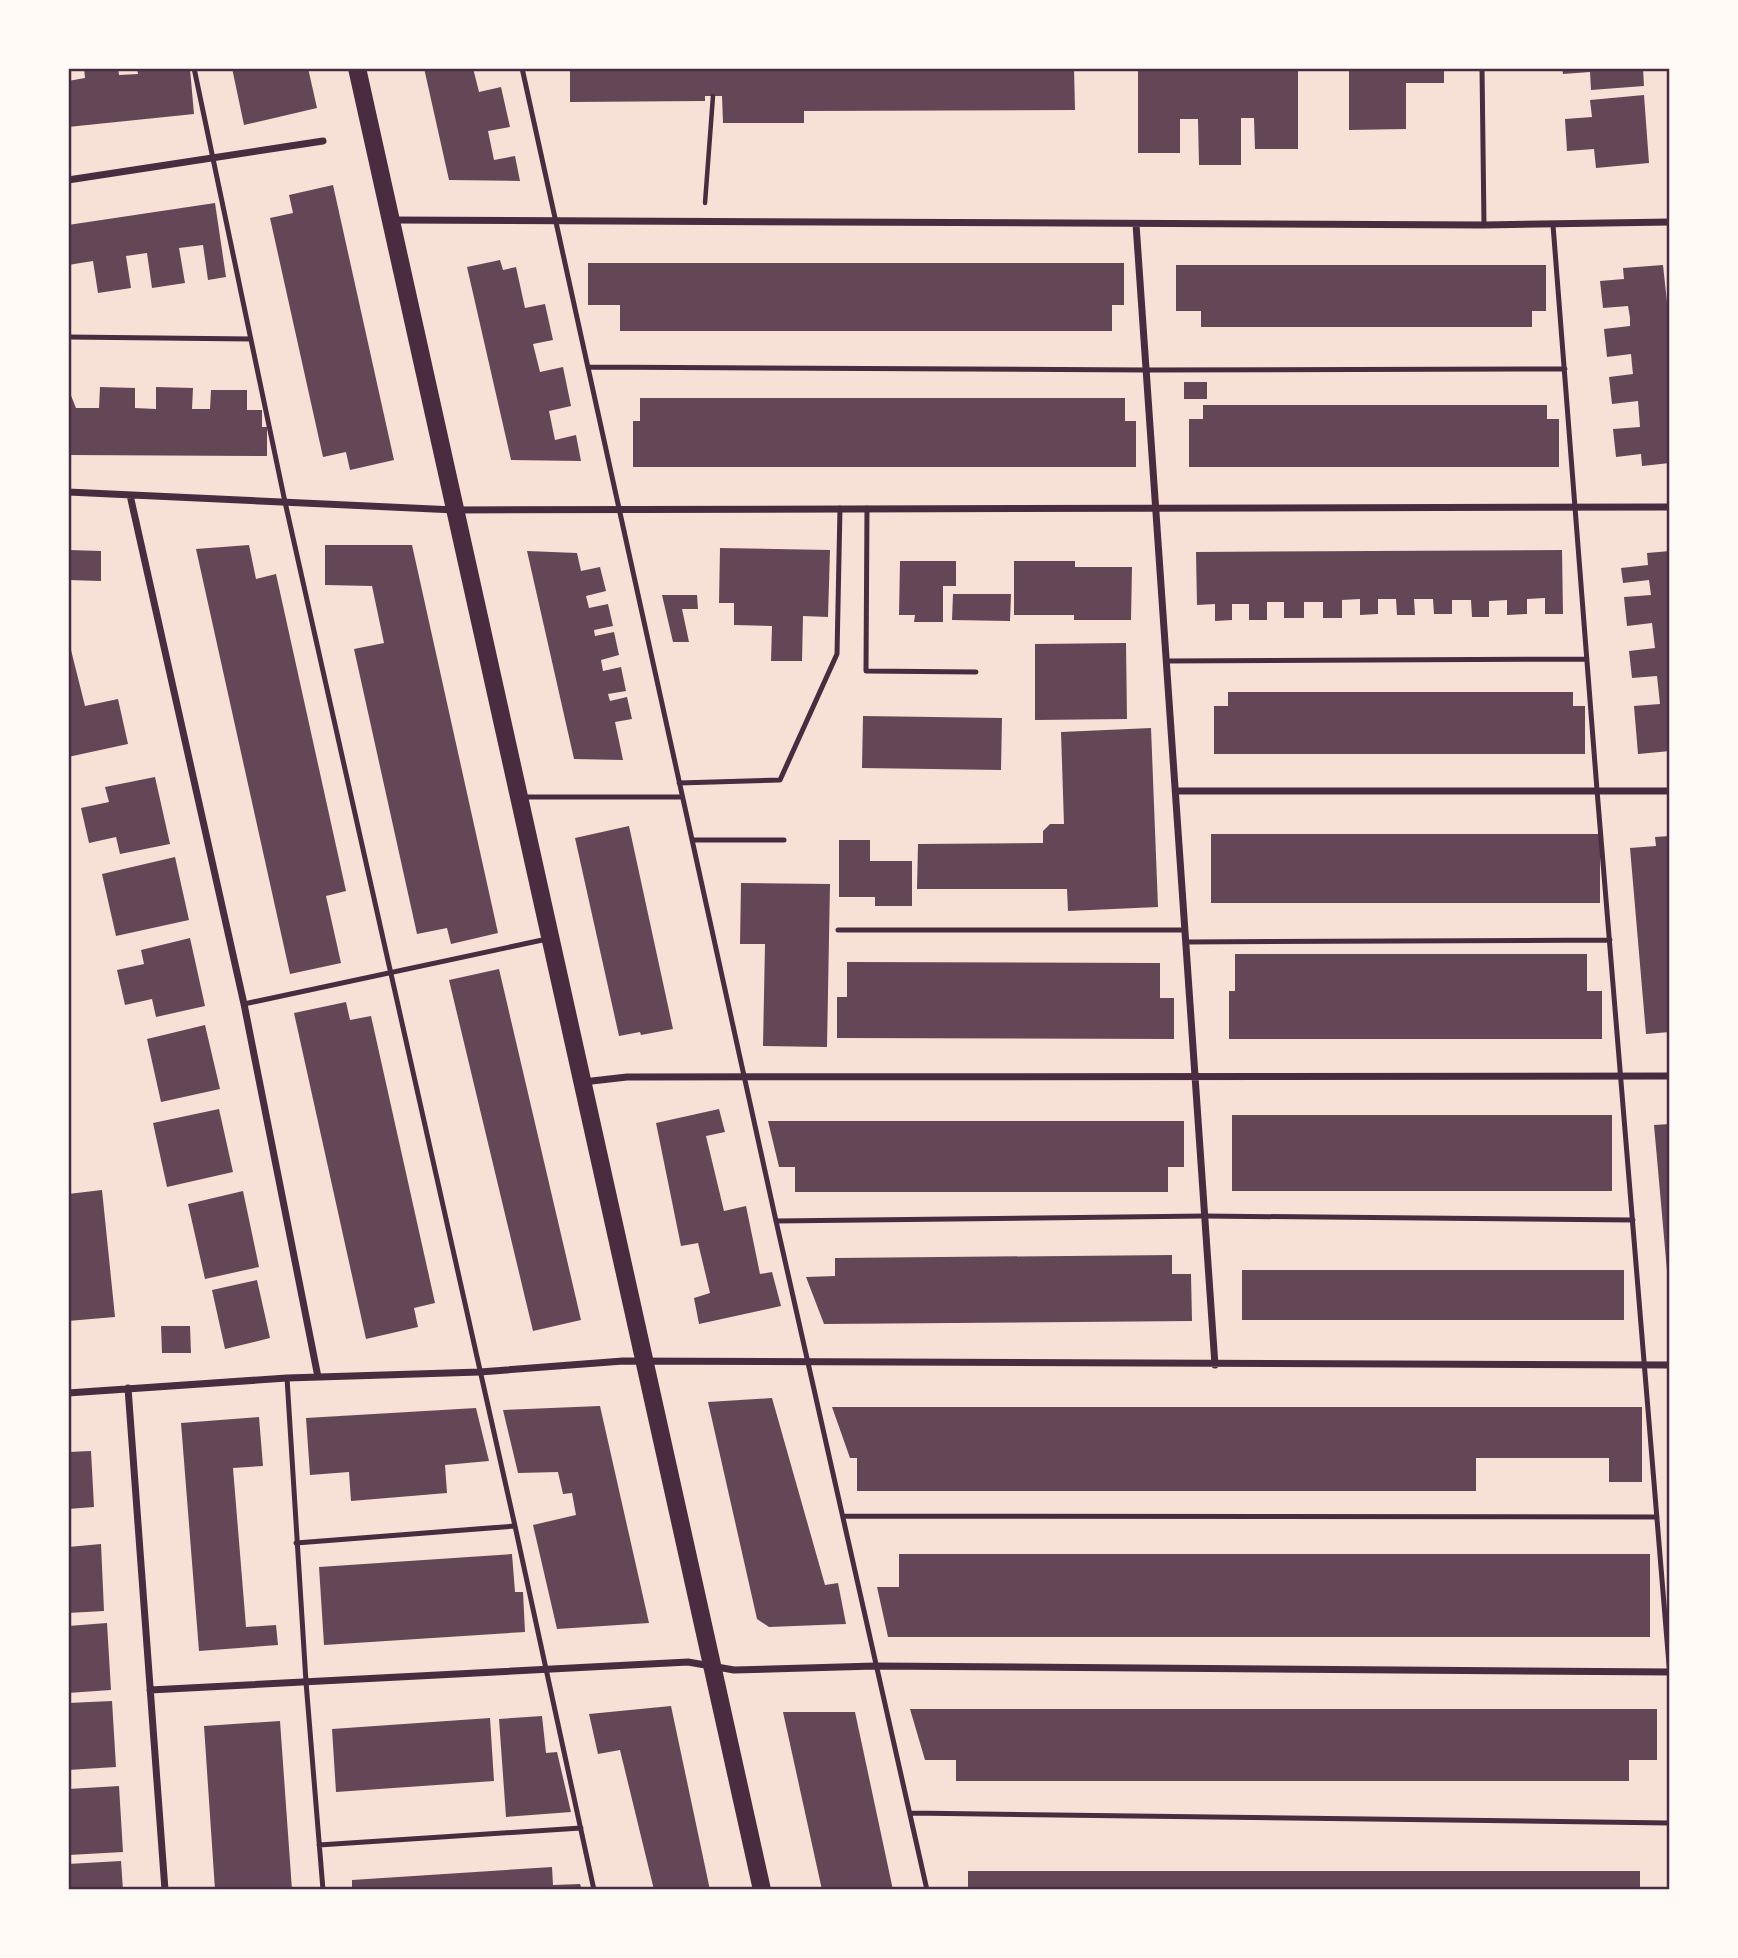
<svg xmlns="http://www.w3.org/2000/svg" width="1738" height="1958" viewBox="0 0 1738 1958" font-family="Commissioner,sans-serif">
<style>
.building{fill:#644757}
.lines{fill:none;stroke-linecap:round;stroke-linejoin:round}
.path{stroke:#4a2c40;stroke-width:4.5}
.service{stroke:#4a2c40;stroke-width:5}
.minor{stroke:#4a2c40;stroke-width:7}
.primary{stroke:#4a2c40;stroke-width:18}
.neatline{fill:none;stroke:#4a2c40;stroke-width:2.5}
</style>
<rect width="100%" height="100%" fill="#f7e1d7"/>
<path class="building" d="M84,68H118L119,75L138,74L137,68H174L175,71L190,69L194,114L68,127V81L85,78Z
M232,68H308L317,108L244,125Z
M424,68H473L479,92L501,87L510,127L488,131L494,160L515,156L520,181L449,180Z
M570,68H1074L1075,110L804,111V123H723L722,96H705V101L570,102Z
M1138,68H1179V71H1198V68H1240V71L1298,68V149H1255L1254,118H1241V165H1199L1198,119H1180V153H1138Z
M1349,68H1444V83H1406V129L1349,130Z
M1562,68H1643L1644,86L1591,90L1590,72L1563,74Z
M1644,95L1649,163L1596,168L1594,149L1567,151L1565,119L1592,117L1590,100Z
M333,185L394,460L350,470L346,452L323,457L270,218L293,213L289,195Z
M215,203L226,277L208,280L203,245L179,248L185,283L152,288L147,253L126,256L131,288L98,293L93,261L68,265V225Z
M500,260L503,270L516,267L525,308L545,304L553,340L533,344L540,372L563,367L571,406L549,411L555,440L576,435L581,461L511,460L467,267Z
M588,263H1124V305H1112V331H620V305H588Z
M1176,265H1546V311H1532V327H1201V311H1176Z
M1663,265L1670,330V463L1642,466L1641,454L1616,457L1613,429L1640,427L1638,401L1612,404L1609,377L1633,374L1632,365L1631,354L1607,357L1604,329L1630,326V318L1628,306L1603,308L1600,281L1624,279L1623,268Z
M1184,382H1207V399H1184Z
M100,387L135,388V408L156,409V387L193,388L192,409H210L211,390H247V410H262V427H267V456L68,455V388L76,408H99Z
M640,398H1125V421H1136V467H633V421H640Z
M1203,405H1547V419H1559V467H1189V419H1203Z
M249,545L256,579L276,574L346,891L326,896L341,963L290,974L196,549Z
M325,545H412L498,933L451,944L447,928L417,934L354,649L384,643L372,586L325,585Z
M720,548L830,550L828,617L803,616L802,661H771L772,626L734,625V603H719Z
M68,550L101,551V581L68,580Z
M1562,550L1563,614H1545V598L1527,599V614L1507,615V600L1489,601V617H1472L1471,600H1452V614H1434L1433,599H1414L1415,615H1397L1396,599H1378V614L1360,615V599L1342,600V618H1323V602H1304V618H1284V602H1267V620H1249V604H1232V620L1215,621V604L1197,605L1196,552Z
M527,551L577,553L581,571L600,567L606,591L586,596L589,608L608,604L613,626L594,630L595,636L614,632L619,655L601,660L603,671L621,667L626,691L608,694L610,701L627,697L632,719L615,722L623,760L574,759Z
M1670,551V751L1638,754L1634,706L1660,704L1657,676L1632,678L1629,651L1655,648L1652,623L1627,626L1624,597L1651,595L1649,580L1623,583L1621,568L1648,565L1647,553Z
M900,561H956V586H943V622H914L915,615H899Z
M1014,561H1075V567H1132L1131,620H1074V615H1014Z
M953,594H1011L1010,621L952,620Z
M662,595H697L698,609H682L689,642H673Z
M68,638L85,706L118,699L128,744L68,757Z
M1126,643L1127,719L1035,720V644Z
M1228,692H1573V706H1585V754H1214V706H1228Z
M863,716L1002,718L1001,770L862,768Z
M1151,728L1158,907L1068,911L1067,889H917L918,844L1043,843V831L1050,824H1064L1061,732Z
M155,777L170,844L120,854L116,837L89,843L81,808L109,802L105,787Z
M629,826L673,1029L641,1035L640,1032L619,1036L575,838Z
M1211,834H1600V903H1211Z
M1670,836V1032L1646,1034L1630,848L1656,846L1655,837Z
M839,840H870V861H912V906H875V897H839Z
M175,857L189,920L116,936L102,874Z
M741,883L830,884L827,1047L763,1046L765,944H740Z
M190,938L205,1006L156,1017L152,999L125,1005L117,970L144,964L141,950Z
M1235,954H1587V991H1602V1039H1229V991H1235Z
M847,962L1160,963V998H1174V1039L837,1038V997H847Z
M499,969L581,1320L533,1331L449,980Z
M346,1002L350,1020L371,1016L435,1303L414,1308L418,1327L366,1339L294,1013Z
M205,1025L220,1089L161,1102L147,1039Z
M219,1109L233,1172L167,1187L153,1123Z
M719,1109L725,1132L706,1136L724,1211L746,1206L760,1274L772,1272L781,1306L699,1324L694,1298L710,1293L698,1243L681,1246L656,1123Z
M1232,1115H1612V1191H1232Z
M768,1121H1184V1167H1168V1192H795V1167H779Z
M1670,1124V1282H1668L1654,1125Z
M102,1190L115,1317L68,1321V1194Z
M243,1191L259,1267L205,1279L188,1204Z
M1172,1255V1274H1191L1192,1321L824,1324L806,1277L835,1276V1258Z
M1242,1270H1624V1320H1242Z
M257,1280L270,1338L225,1349L212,1290Z
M161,1326H190L191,1353H162Z
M772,1398L825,1585L838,1583L846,1624L769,1627L757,1619L708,1402Z
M600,1406L649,1623L557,1629L533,1525L576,1515L572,1493L563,1494L558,1472L518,1473L503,1410Z
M832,1407H1642V1482H1609V1458H1476V1491H857V1458H850Z
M476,1408L489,1461L445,1465L447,1493L351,1501L349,1472L310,1475L306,1418Z
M259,1417L263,1466L233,1468L246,1627L276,1625L278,1645L199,1651L181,1423Z
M91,1451L94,1507L68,1509V1452Z
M101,1544L104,1611L68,1613V1547Z
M512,1554L515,1592H523L525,1632L324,1645L319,1567Z
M899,1554H1650V1637H888L877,1587H899Z
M107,1623L111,1690L68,1693V1626Z
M112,1701L116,1767L68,1770V1703Z
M671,1706L710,1890H654L620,1750L598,1754L589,1714Z
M910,1709H1657V1760H1629V1781H956V1760H925Z
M783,1712H855L893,1890H822Z
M542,1716L546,1753L557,1752L571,1812L506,1817L499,1719Z
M490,1718L494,1781L336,1792L332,1729Z
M280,1721L292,1890H215L204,1726Z
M119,1786L123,1852L69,1855L68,1789Z
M121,1861L123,1890H69L68,1864Z
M552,1867L553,1885L580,1884L582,1890H352V1880Z
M968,1871H1640V1890H968Z"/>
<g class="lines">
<path class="path" d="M705,203L713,96"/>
<path class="service" d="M194,68L285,502L515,1526L594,1890
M522,68L776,1221L927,1890
M1482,68L1484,225
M1553,225L1597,790L1670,1677
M68,337L251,339
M588,367L1146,370L1565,369
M867,508L866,671L976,672
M1166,661L1587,659
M679,783L780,780L837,654L840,508
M521,797H682
M692,840H784
M838,930H1185
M1186,942L1610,940
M244,1004L547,939
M776,1221L1205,1216L1633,1220
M287,1378L306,1682L323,1890
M843,1516L1657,1517
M296,1543L515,1526
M911,1813L1670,1823
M319,1845L581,1828"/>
<path class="minor" d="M68,180L323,141
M393,220L1484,225L1670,222
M1136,224L1215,1365
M68,492L455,510L1670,507
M130,495L244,1004L318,1377
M1176,791H1670
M583,1082L627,1077L1670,1076
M128,1388L165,1890
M68,1393L287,1378L480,1372L623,1361L1670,1365
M150,1690L688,1662L734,1670L875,1666L1670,1672"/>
<path class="primary" d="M357,68L762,1890"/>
</g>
<rect width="1738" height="1958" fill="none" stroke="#fffaf5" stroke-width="140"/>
<rect x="70" y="70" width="1598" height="1818" class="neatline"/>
</svg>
